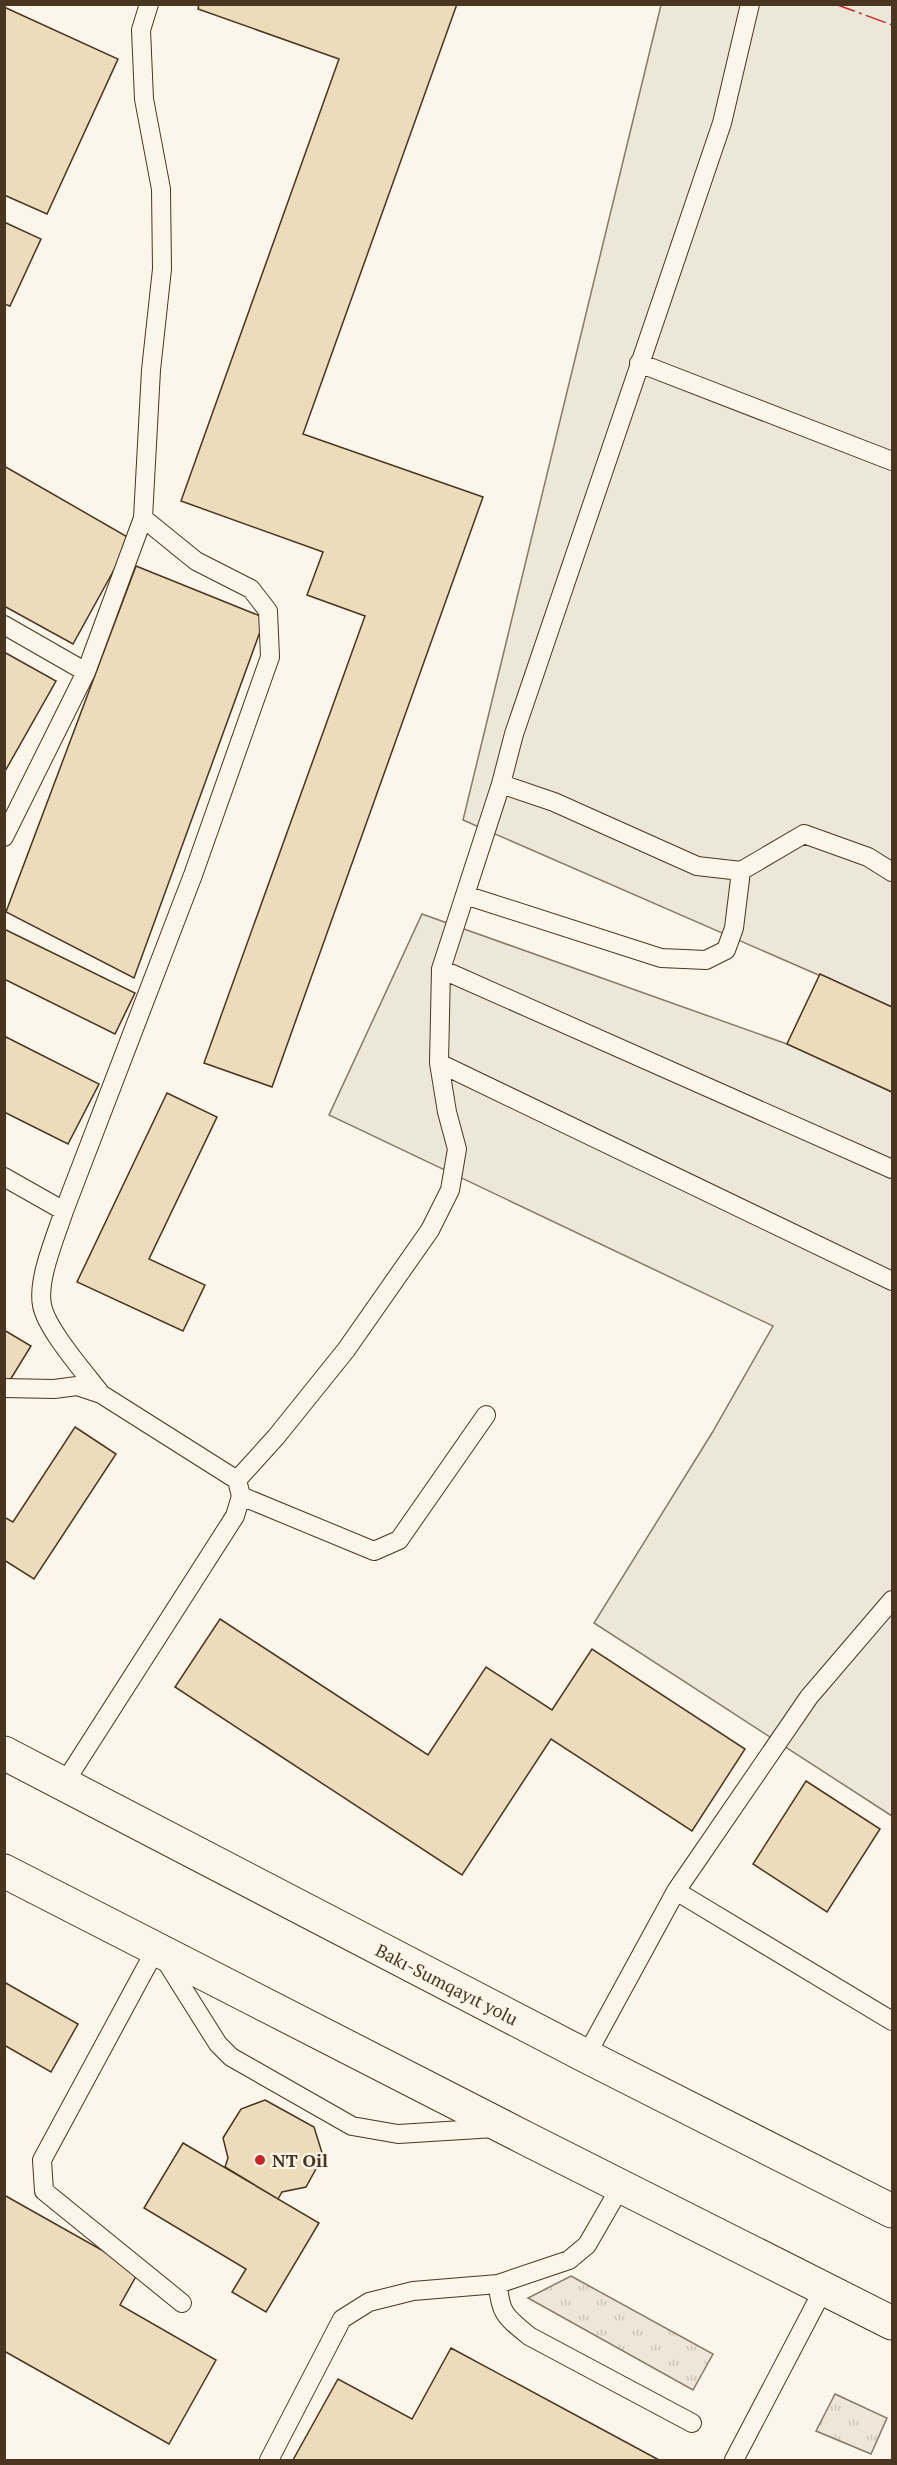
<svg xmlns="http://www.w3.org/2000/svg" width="897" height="2465" viewBox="0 0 897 2465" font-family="'PT Serif',serif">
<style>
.grass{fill:url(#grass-tufts);stroke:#887966;stroke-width:1.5}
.parking{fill:#ede7d9;stroke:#887966;stroke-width:1.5}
.building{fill:#ecdcbc;stroke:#4a3520;stroke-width:1.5}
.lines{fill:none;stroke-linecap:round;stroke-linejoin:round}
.lane-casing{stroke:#4a3520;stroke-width:20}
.highway-casing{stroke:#4a3520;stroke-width:35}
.lane{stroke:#fbf6e9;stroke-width:18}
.highway{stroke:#fbf6e9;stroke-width:33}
.power{stroke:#c62828;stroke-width:1.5;stroke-dasharray:21 4.5 3 4.5;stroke-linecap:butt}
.poi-dot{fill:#c62828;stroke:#fbf6e9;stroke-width:2}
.labels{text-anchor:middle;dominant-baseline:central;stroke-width:4.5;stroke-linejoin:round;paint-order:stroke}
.street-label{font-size:18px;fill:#4a3520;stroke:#fbf6e9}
.poi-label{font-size:18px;font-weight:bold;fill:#4a3520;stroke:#fbf6e9;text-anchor:start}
</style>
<defs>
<pattern id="grass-tufts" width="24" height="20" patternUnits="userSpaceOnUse" patternTransform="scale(1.5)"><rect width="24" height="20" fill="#ede6d9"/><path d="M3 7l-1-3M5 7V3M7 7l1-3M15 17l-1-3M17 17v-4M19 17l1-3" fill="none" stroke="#cdc6ba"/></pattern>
</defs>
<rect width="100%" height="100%" fill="#fbf6e9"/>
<path class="grass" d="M571,2276L713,2354L693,2390L528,2298Z
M835,2394L887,2418L871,2454L816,2431Z"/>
<path class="parking" d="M661,5H892V1007L463,820Z
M422,914L787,1044L892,1092V1816L594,1623L712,1433L773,1326L329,1115Z"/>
<path class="building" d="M199,4H457L303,434L483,497L272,1087L204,1063L365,616L307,595L323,552L181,501L339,59L198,9Z
M4,7L118,59L47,214L4,195Z
M4,222L41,239L10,306L4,304Z
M4,466L131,539L73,644L4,606Z
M136,566L265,618L134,978L6,912Z
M4,652L56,681L4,773Z
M4,929L135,993L115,1034L4,979Z
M820,974L892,1007V1092L787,1044Z
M4,1036L99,1084L68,1144L4,1112Z
M167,1093L217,1117L149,1259L205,1285L183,1331L77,1282Z
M4,1330L31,1346L7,1385L4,1384Z
M75,1427L116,1454L34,1579L4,1560V1517L13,1522Z
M220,1619L428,1755L486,1667L552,1710L592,1649L745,1749L692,1831L551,1739L462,1875L175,1687Z
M806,1781L880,1829L827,1912L753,1864Z
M4,1982L78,2024L51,2072L4,2045Z
M265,2100L314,2127L323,2156L306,2187L282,2192L278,2199L225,2167L228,2158L223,2138L241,2109Z
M183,2143L319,2223L266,2312L232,2292L246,2269L144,2208Z
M4,2195L139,2271L120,2305L216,2360L169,2444L4,2351Z
M451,2348L659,2460H293L338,2379L412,2419Z"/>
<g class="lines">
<defs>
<path id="lane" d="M750,4L722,123L514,734L501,784L554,802L697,866L741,871L804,834L868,857L892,872
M639,363L892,461
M4,625L86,672
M4,837L86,672L143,518L151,370L162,269L161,189L144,99L141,30L149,4
M465,895L661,958L706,960L726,950L734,928L741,871
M441,969L892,1169
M439,1063L892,1281
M4,1177L64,1211C56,1236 37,1279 42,1305C46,1329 86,1374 101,1394
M64,1211L193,875L270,657L268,611L251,589L196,561L143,518
M4,1388L54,1389L77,1386L101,1394L237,1480L241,1496L235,1516L63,1785
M237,1480L276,1437L346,1350L430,1230L450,1190L457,1149L447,1112L439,1063L441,969L501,784
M241,1496L374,1551L399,1540L486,1415
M892,1600L809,1697L676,1891L892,2021
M586,2056L676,1891
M621,2186L587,2245L569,2260L498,2284C500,2314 506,2317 529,2336L692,2423
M182,2303L44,2191L42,2160L157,1947L218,2044L231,2057L352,2126L398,2134L495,2128
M269,2460L342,2319L369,2302L413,2291L498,2284
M734,2460L824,2288"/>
<path id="highway" d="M4,1753L586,2056L892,2211
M4,1871L527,2139L892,2323"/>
</defs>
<use href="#lane" class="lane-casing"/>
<use href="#highway" class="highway-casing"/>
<use href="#lane" class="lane"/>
<use href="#highway" class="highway"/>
<path class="power" d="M835,4L892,25"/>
</g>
<circle class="poi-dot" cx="260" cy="2160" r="6"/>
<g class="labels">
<g class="street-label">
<text transform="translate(447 1984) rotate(27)">Bakı-Sumqayıt yolu</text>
</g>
<g class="poi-label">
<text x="272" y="2160">NT Oil</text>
</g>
</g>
<rect width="897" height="2465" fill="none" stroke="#4a3520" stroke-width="12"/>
</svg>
